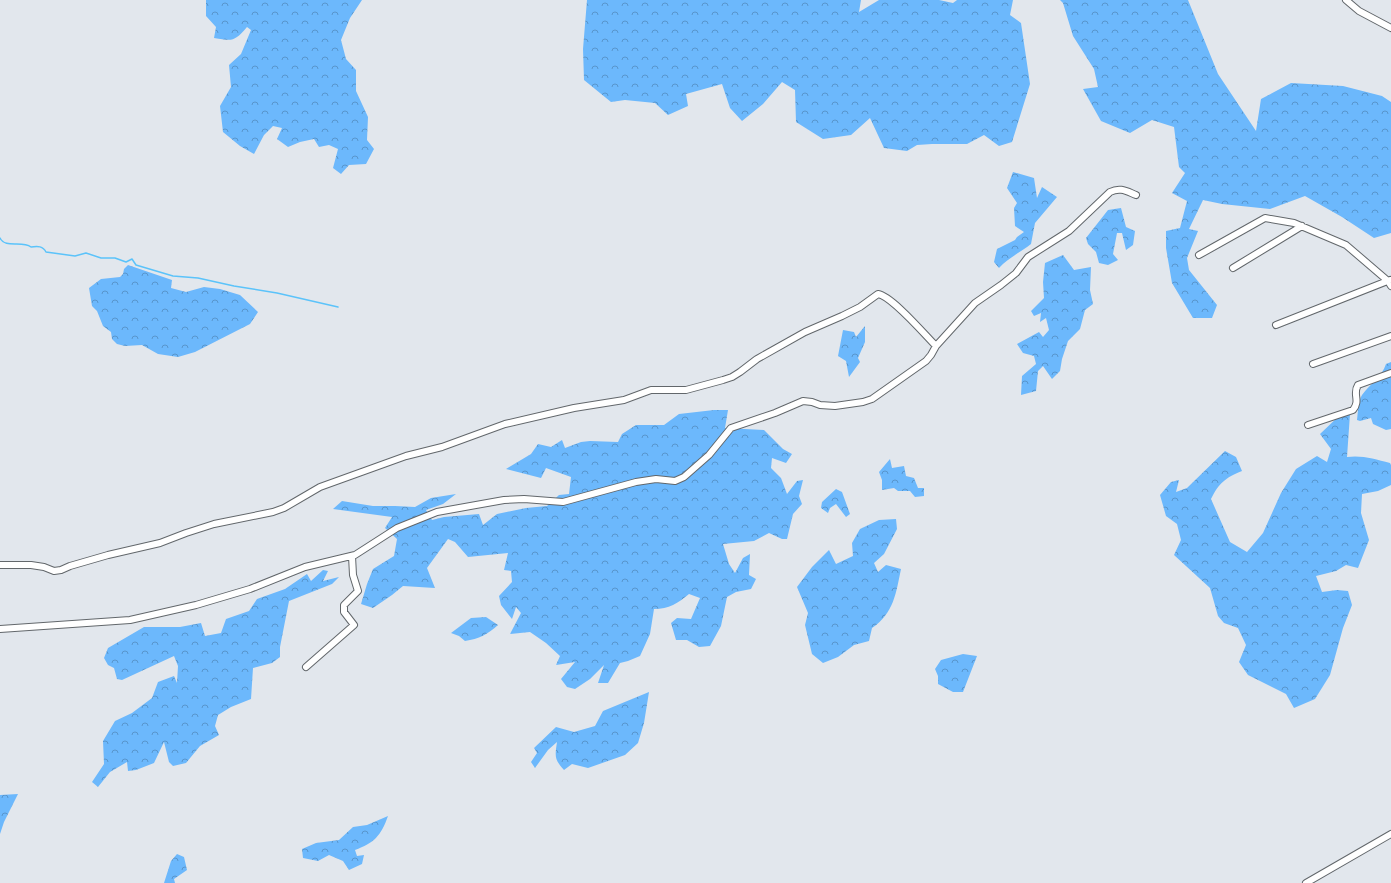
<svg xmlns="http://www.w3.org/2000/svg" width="1391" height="883" viewBox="0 0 1391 883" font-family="Barlow,sans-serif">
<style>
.forest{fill:url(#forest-crowns)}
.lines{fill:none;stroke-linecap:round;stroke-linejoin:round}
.stream{stroke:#5bc3fa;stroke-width:1.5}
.minor-casing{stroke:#62676b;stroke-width:8}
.minor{stroke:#fff;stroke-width:6}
</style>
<defs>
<pattern id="forest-crowns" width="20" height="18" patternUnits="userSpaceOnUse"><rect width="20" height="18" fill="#6cb8fc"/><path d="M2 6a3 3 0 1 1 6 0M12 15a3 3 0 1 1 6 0" fill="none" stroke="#5895cc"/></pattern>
</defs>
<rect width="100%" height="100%" fill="#e2e7ed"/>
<path class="forest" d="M206,0H362L350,18L341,40L346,59L356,70V91L368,117L367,140L374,149L366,164L349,165L341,174L333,168L338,149L329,145L319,147L314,139L300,142L288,147L277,139L282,128L273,126L264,135L254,154L240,146L223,132L220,106L231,87L229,65L241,54L251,30L247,27C234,42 233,41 214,38L216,27L206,16Z
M587,0H861L859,12L879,0H939L953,3L957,0H1013L1010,15L1021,23L1030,84L1012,142L999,146L984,135L967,144H932L917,145L907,151L884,148L870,118L851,135L823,139L796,122L795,90L782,82L763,104L742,121L730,108L722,84L686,94L688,106L668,115L655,103L625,100L611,102L584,80L583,49Z
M1060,0H1188L1218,74L1256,131L1261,99L1291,83L1343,86L1382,96L1391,102V233L1374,238L1342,217L1305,196L1270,209L1222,204L1203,200L1189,229L1198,231L1187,258L1189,270L1217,305L1212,318H1193L1172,283L1166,248V231L1180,228L1187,201L1172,193L1185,173L1179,167L1174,127L1152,120L1130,133L1101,121L1083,89L1098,87L1094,69L1073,36L1063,3Z
M1013,172L1034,178L1037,198L1042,187L1057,197L1035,223L1031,244C1021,252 1008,258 999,268L994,262L997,249L1015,240L1017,237L1024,232L1015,226L1014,208L1017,203L1007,188Z
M1121,208L1126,227L1135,231L1133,245L1126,250L1122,233H1117L1113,254L1118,260L1108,265L1099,263L1096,252L1088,244L1086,238L1108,210Z
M1063,255L1074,270L1091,267L1090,290L1093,304L1085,310L1080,329L1068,341L1062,359L1060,371L1052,379L1043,366L1038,371L1036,391L1021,395L1022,376L1036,364L1034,356L1023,353L1017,344L1039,332L1043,337L1049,330L1046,318L1040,322L1041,313L1034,316L1031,311L1044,298L1043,282L1045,263Z
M128,265L172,280L171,288L186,292L204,287L220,289L240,295L258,312L250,324L195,352L178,357L158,354L142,345L125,346L117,344L112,339L111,332L103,326L97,311L92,306L89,288L101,279L120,277L123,274L124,269Z
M865,326V342L858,358L860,362L849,377L846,361L838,356L843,330L854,332L856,337Z
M1391,362V429L1386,430L1373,424L1371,418L1360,421L1357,420C1358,413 1358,401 1362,395C1370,384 1382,377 1386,364Z
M714,410H728L725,428L764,430L783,449L792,454L786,463L772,458L771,468L781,478L787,494L797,481L803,480L799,496L802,504L793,514L787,539H782L769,533L754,541L723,544L729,564L735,573L743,558L750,554L749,575L756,579L751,589L736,592L727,597L721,626L710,646L699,647L687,640H676L671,623L677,618L691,619L700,598L689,594C678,603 669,609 654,609L650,634L640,656L628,661L620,663L608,683H598L604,665L590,679L575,689L567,687L561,679L575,662L556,665L560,656L546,643L530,632L510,634L521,613L516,607L512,619L501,605L499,596L512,582L511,571L504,570L508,553L468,557L455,542L448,539L427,568L435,588L403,586L392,595L373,608L361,604L367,584L373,569L394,556L397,539L385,528L392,517L333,509L342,501L373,506H395L415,507L431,498L456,494L443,504L426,510L432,520L444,517L479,514L483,525L497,514L526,508L547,506L559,495L569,494L571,477L546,468L541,478L506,469L531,454L538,444L551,447L562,440L565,448L581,442L590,441L618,442L622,434L636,425H664L679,414Z
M1350,414L1347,457C1362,455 1375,459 1390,463L1391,465V485L1378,491L1362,494L1361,513L1369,540L1358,568L1346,565L1336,571L1316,576L1322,592L1337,590L1348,591L1352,605L1343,628L1330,675L1315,699L1294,708L1286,694L1248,675L1239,662L1246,645L1238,628L1224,623L1218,616L1210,588L1174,555L1181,540L1177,524L1166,516L1160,495L1171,482L1179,480L1176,492L1187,488L1225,451L1236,457L1242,471C1225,478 1219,483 1211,499L1230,542L1247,552L1263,533L1281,493L1296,469L1317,456L1327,462L1331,449L1320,434L1340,415Z
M890,459L892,468L904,466L906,476L914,478L918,488H924V496L915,497L910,491H898L894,488L882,490V480L879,472Z
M836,489L842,492L850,514L846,517L836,504L830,508L828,513L821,508L822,502Z
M896,519L897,529L884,554L874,563L878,572L886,565L901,569C896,593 894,613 872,628L869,641L854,645L838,657L823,663L812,654L805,625L808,613L797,587L812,567L829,550L836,564L853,556L852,543L860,529L879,520Z
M323,570L328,571L323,581L339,577L332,584L289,601L280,647V657L272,663L253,668L251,699L231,707L218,715L215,726L219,735L200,746L186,763L173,766L169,762L164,742L154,763L136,770L128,771L127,762L110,772L98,787L92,782L104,764L103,741L115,721L132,713L152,698L158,682L174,676L177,683L178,666L174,656L122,680L117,679L114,668L108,665L104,658L108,648L144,627H180L201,623L205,636L221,633L226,619L249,611L257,599L285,589L307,574L311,581Z
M486,617L498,625C488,634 479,639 465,641L459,636L451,633L471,618Z
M963,654L977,656L963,692H953L938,684V676L935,669L941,660Z
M649,692L644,723L638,743L625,755L588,768L572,764L564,770C554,759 555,756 557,742L548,750L535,768L531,762L537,753L534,748L556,727L574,732L595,726L603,711Z
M18,794L4,822L0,834V795Z
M388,816C381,836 374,843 355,850L357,856L364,855L362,864L349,870L343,861L329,855L318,861L303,858L302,849L316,843L339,840L353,827L367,825Z
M177,854L184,857L187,870L174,879L175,883H164L171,861Z"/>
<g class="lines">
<path class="stream" d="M0,238C5,249 22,240 31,247C38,246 43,246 46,252L75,256L86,253L101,258H115L126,262L132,259L136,265L173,276L198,278L234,286L277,293L338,307"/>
<defs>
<path id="minor" d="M1346,0L1359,11L1391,28
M1199,255L1265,218L1294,223L1346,245L1388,281L1391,286
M1233,268L1302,226
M1276,325L1390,280
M1313,364L1391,336
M1308,425L1353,410C1361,400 1352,394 1358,385L1391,373
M0,565H31L44,567L54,571L61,570L70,566L108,555L160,543L186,533L214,524L273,512L284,508L320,487L406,456L442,447L505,424L574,408L624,400L651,390H686L723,380L732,377L740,372L757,359L805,332L842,316L860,307L878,294C892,296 925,335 936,346
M0,629L130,620L196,605L250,589L305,567L355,555L397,528L437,512L504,500L524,499L563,502L636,482L656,479L675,481L684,477L709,455L731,428L775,413L803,401L812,402L820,405L835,406L863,402L872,399L926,361L931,355L936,346L975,303L1001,285L1016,273L1028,257L1069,231L1110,192C1120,187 1126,191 1136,195
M306,667L354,625L344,612V605L358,591L353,575L352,556
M1306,883L1391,834"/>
</defs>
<use href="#minor" class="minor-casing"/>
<use href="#minor" class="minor"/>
</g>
</svg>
